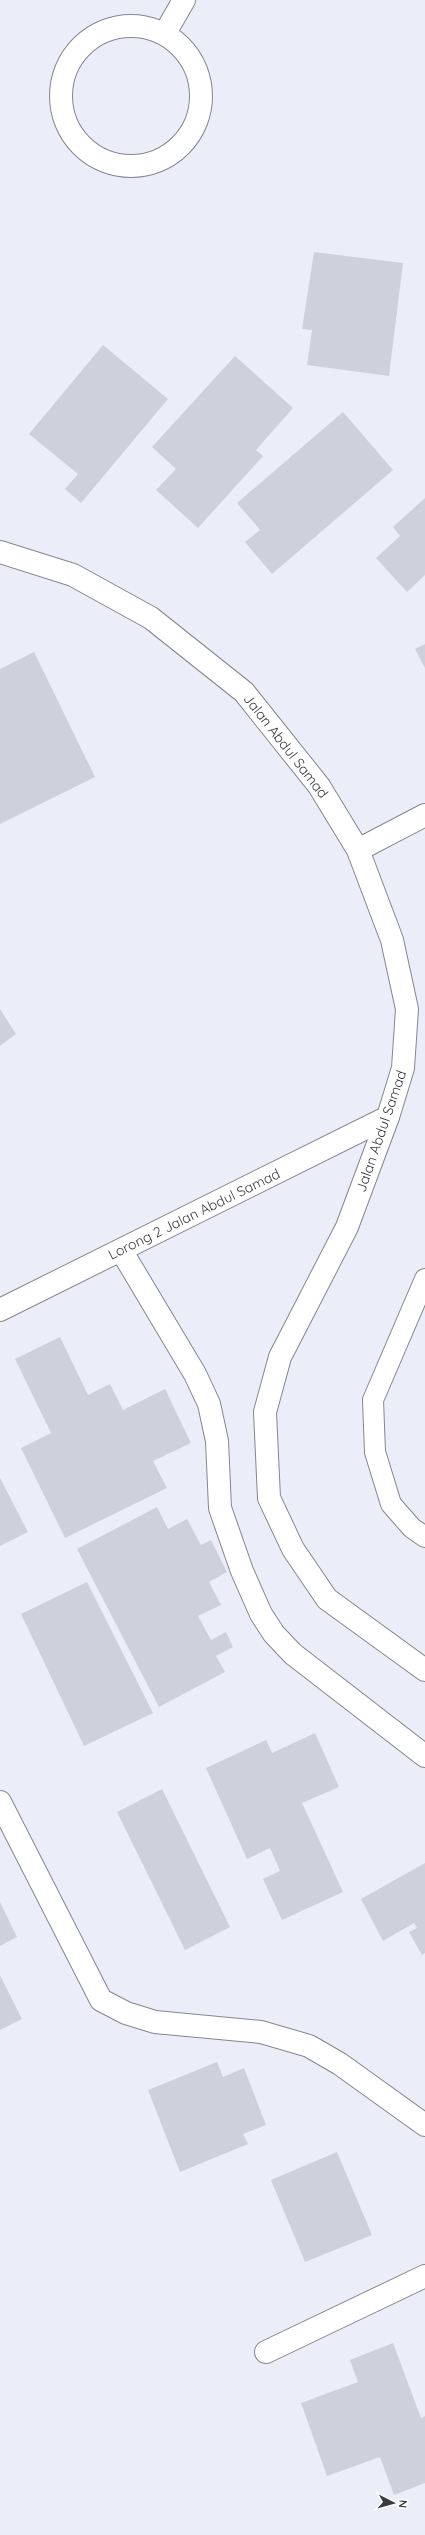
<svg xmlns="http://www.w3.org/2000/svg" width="425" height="2535" viewBox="0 0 425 2535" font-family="Quicksand,sans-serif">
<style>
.building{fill:#ced1db}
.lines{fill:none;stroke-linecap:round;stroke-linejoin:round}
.service-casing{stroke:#848690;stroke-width:22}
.minor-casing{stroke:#848690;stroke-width:24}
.tertiary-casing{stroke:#848690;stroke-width:24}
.service{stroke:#fff;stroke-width:20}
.minor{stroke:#fff;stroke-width:22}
.tertiary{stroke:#fff;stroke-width:22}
.labels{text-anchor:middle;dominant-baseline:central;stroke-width:3.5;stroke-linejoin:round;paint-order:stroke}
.street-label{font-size:14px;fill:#3a3b3f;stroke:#fff}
</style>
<rect width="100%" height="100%" fill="#ebeef8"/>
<path class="building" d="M314,252L403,263L389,376L307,365L312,330L302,329Z
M103,345L168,399L81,503L65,489L78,474L29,434Z
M235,356L293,408L256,450L263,456L198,528L156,490L176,469L152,447Z
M343,412L393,470L272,574L245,542L260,530L237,503Z
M425,498V575L407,592L376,558L400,536L393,527Z
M425,644V668L415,649Z
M34,652L95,777L0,824V669Z
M0,1009L16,1034L0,1046Z
M60,1337L88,1395L110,1384L123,1410L165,1389L191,1443L153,1461L167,1488L65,1538L21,1448L51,1433L15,1359Z
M0,1478L28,1532L0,1546Z
M157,1507L168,1529L187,1519L201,1545L211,1540L227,1572L209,1582L221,1605L198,1616L211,1640L226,1632L233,1647L216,1656L225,1672L159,1707L77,1549Z
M87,1582L153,1713L84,1746L21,1614Z
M315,1733L339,1787L302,1803L343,1892L282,1920L263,1879L280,1871L270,1848L247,1859L206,1768L266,1740L272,1753Z
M162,1789L230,1927L185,1950L117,1812Z
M425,1863V1953L422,1955L409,1932L417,1928L414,1923L383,1941L361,1899Z
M0,1902L17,1937L0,1946Z
M0,1975L22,2019L0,2030Z
M217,2062L223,2077L244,2068L266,2125L243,2134L248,2144L180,2172L148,2090Z
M337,2152L372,2235L305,2262L271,2180Z
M393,2343L421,2418L425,2416V2483L394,2495L380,2457L327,2476L301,2403L358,2382L350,2360Z"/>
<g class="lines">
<defs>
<path id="service" d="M425,1279L373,1400L375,1452L391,1504L412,1528L425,1537"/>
<path id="minor" d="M61 96a70 70 0 1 1 140 0a70 70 0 1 1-140 0Z
M165,33L184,0
M358,850L425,815
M121,1250L195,1374L209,1404L217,1441L220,1508L242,1571L261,1614L274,1634L293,1654L425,1756
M0,1310L388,1117
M0,1802L101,2000L126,2013L155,2022L261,2032L309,2046L340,2064L425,2125
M266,2352L425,2276"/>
<path id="tertiary" d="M0,552L73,575L151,618L244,692L319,786L358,850L392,940L407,1009L403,1068L388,1117L347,1227L280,1357L265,1412L269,1498L293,1549L327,1599L425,1670"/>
</defs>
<use href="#service" class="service-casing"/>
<use href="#minor" class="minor-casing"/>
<use href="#tertiary" class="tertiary-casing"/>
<use href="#service" class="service"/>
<use href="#minor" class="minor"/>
<use href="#tertiary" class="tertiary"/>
</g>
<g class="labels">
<g class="street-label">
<text transform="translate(286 746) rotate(52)">Jalan Abdul Samad</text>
<text transform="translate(381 1131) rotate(-71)">Jalan Abdul Samad</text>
<text transform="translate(194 1214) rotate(-26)">Lorong 2 Jalan Abdul Samad</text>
</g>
</g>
<g transform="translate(393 2503) rotate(96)" stroke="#ffffff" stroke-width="3" paint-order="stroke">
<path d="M0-3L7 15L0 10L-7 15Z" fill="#3a3b3f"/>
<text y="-6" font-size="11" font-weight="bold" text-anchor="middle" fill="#3a3b3f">N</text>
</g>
</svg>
